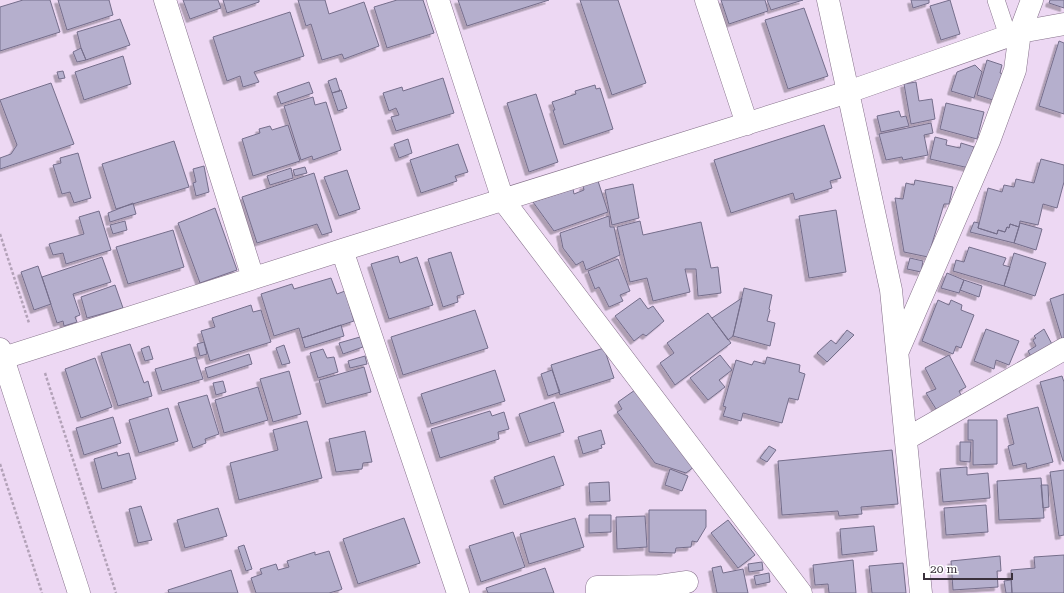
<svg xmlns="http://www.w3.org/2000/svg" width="1064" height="593" viewBox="0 0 1064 593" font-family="'Roboto Serif',serif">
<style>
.building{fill:#b5afcd;stroke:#756e8b;filter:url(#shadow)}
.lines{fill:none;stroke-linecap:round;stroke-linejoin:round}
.service-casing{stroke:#85718a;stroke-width:18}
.minor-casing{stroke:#85718a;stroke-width:23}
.tertiary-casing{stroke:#85718a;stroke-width:23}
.path{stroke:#b3a2b8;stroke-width:2.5;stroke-dasharray:3 2;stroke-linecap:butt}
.service{stroke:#fff;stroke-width:17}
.minor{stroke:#fff;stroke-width:22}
.tertiary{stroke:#fff;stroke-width:22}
</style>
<defs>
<filter id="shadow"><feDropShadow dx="-3.5" dy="3.5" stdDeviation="0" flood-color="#0004"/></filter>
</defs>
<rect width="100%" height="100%" fill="#edd8f3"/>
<path class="building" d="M23,0H50L60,32L0,51V7Z
M58,0H109L113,15L67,30Z
M183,0H218L221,8L190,19Z
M223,0H259V2L227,13Z
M298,0H325L329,14L364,2L379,46L344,59L342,54L322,60L311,24L306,26Z
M397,0H423L434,33L387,48L374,7Z
M458,0H549L467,26Z
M580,0H618L646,83L612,95Z
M721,0H765L768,11L729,24Z
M767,0H803L771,10Z
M911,0H929V3L913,8Z
M950,0L960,34L941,40L930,6Z
M1050,0H1064V8L1049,3Z
M804,8L828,76L788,89L765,20Z
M290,12L304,56L254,72L259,82L243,87L240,76L227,81L213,37Z
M120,19L130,45L86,60L81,48L77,32Z
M1059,41L1064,43V114L1039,106Z
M81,48L86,60L77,62L73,52Z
M123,56L131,84L84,100L75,72Z
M987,60L1002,65L1000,73L1004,74L996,101L977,95Z
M975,65L982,72L974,98L951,91L957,72Z
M63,71L65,78L59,79L57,72Z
M336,78L340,91L332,93L328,81Z
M443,78L454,113L396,131L391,117L399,115L396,108L389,111L383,93L402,87L403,91Z
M309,82L313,93L281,104L277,93Z
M916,82L919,101L932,99L935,119L911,124L904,84Z
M51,83L74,144L0,169V158L11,154L17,145L0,100Z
M595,85L596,89L600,88L613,129L564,145L553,110H555L552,102L576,94L575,91Z
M341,90L347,108L338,111L332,93Z
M536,94L558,162L529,172L507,103Z
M313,97L315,105L326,102L341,150L313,160L312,156L301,160L284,106Z
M946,103L984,112L977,139L940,129Z
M899,111L901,117L906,116L909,126L881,132L877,116Z
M931,123L933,133L924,135L928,155L903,160L902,157L886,160L879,134Z
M288,125L300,161L253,176L242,139L260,133L259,129L270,126L272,130Z
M824,125L841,178L830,181L832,188L795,200L793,193L731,213L714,160Z
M935,137L947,140L946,145L960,148L961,143L974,147L969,168L930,159Z
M408,139L412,153L399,158L394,144Z
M174,141L189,187L116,209L102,164Z
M458,144L468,172L455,176L457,181L421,193L410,160Z
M78,153L91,198L74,203L70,192L62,194L53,165L61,163L60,158Z
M1041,159L1064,165V182L1057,208L1043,204L1038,225L1020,221L1019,227L1010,224L1009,228L1007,227L1005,232L998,230L997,234L978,228L988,188L1002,192L1004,185L1014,187L1016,179L1034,183Z
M204,166L209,192L196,196L193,183L196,182L193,169Z
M305,167L307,173L295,176L293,170Z
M291,168L293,178L270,185L267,176Z
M347,170L360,209L339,216L324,177Z
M314,173L332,232L322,235L317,224L257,243L242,197Z
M915,180L953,187L949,204H944L928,257L904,252L895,198L903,199L906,183L914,185Z
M598,181L608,212L554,231L533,202L573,189L574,194L584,190L583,186Z
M633,184L639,218L612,225L605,190Z
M133,203L136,214L110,222L108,213Z
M215,208L237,270L200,283L178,223Z
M836,210L846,272L809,278L799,216Z
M99,211L111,250L66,264L63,253L53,255L49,244L84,234L79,217Z
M609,216L610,227H614L620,255L586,270L583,261L576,265L563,248L560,233Z
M125,221L127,230L113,234L110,225Z
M640,221L643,235L701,222L711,268L718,267L721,293L698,296L696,269H685L690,292L653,301L647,278L630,282L617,227Z
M974,222L979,223L978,228L997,234L998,230L1005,232L1007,227L1009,228L1010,224L1019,227L1014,243L970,232Z
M1020,223L1042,229L1036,250L1014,243Z
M173,230L184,267L128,284L116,247Z
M969,247L1006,258L1003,265L1010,267L1004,286L953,271L956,260L964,262Z
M451,252L464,294L457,296L458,302L443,307L428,259Z
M1014,253L1046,263L1035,296L1004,286Z
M398,256L400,263L417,257L433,305L389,319L371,264Z
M102,257L111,282L73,294L80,315L75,317L77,322L64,326L63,321L57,323L42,277Z
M910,258L923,261L921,272L907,269Z
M618,259L630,291L620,295L623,301L609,307L599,287L595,289L588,271Z
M38,266L51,304L34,310L21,272Z
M947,273L964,280L959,293L941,288Z
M331,278L337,294L345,291L354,321L302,338L299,328L274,336L261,294L292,284L294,289Z
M964,280L982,286L979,297L960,290Z
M115,285L123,308L87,318L81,297Z
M744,288L772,295L769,309L770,310L767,321L775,323L770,346L733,336Z
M1064,294V339H1062L1050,299Z
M640,298L648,309L653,306L664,321L646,336L643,334L634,341L615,316Z
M742,298L733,336L728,340L712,318Z
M938,300L949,305L951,300L962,305L961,310L974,315L961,348L956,346L953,354L922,341Z
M251,305L253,312L261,310L271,342L210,361L201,331L215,327L212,318Z
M475,310L488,348L403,375L391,337Z
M708,313L731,343L675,385L660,363L674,353L667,343Z
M341,325L344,336L305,348L302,338Z
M986,329L1019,341L1009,365L996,360L994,369L974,361Z
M1044,329L1054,348L1033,360L1028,351L1036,346L1033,340L1036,338L1034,336Z
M847,330L854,335L827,362L817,353L831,340L836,344Z
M360,337L363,347L343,354L339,343Z
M204,342L207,354L200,356L197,344Z
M130,344L144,383L148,381L152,396L118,406L101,353Z
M284,345L290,363L282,365L276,348Z
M149,346L153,359L145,361L141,349Z
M604,348L614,378L560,395L551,365Z
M323,349L327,358L334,357L338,372L318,378L310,353Z
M249,354L252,364L208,378L205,368Z
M720,355L732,370L719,380L725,387L708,400L690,378Z
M949,355L966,387L959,391L962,397L936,409L926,393L936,389L925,368Z
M365,356L367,364L350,368L348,361Z
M196,357L203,379L162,391L155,369Z
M767,357L800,365L799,372L805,374L798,400L789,398L782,423L743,413L741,421L723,416L726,407L723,406L736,360L752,365L754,361L765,364Z
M95,358L112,407L81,418L65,369Z
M364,367L371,392L326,404L319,380Z
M495,370L505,401L431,424L421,394Z
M552,370L560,392L548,396L541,374Z
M289,371L301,414L273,422L260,379Z
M1062,376L1064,382V461H1063L1040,382Z
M223,381L226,392L216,395L213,383Z
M258,387L268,420L224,433L215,400Z
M635,390L694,467L686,473L655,463L617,412L622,409L618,402Z
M207,395L219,434L205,439L206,443L193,448L178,403Z
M554,402L564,432L529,443L519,414Z
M1038,407L1053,462L1027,469L1026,463L1013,466L1008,446L1014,444L1007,415Z
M168,408L178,441L139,453L129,420Z
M490,411L492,416L504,412L509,429L498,432L499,439L440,458L431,429Z
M113,417L121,443L84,455L76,428Z
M968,420H997V464L973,465V440H968Z
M307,421L322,478L239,500L230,463L278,450L273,430Z
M601,430L605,444L601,445L602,448L583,454L578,437Z
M365,431L372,462L363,463L362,469L336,472L329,439Z
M960,442H971L970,462L960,461Z
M769,446L776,450L767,462L760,458Z
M892,450L898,504L861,507L862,514L839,516L838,511L782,515L778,461Z
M117,452L118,456L129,453L136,479L102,489L94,459Z
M554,456L564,485L504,505L494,477Z
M967,467V475L988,473L990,498L943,502L940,469Z
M670,469L688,476L682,491L665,485Z
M1064,470V535L1059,536L1050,472Z
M1041,478L1044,518L999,520L997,481Z
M609,482L610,501L590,502L589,483Z
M1041,485H1048L1049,507L1043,508Z
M986,505L988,532L946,535L944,508Z
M141,506L152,540L138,543L129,509Z
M218,508L227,536L185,548L177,520Z
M649,510H706V527L697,542L692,541L691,547L676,548L675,553L649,552Z
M589,515H611V532L589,533Z
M645,516L647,547L617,549L616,517Z
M404,518L420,563L358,584L343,539Z
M575,518L584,547L529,564L520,534Z
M728,520L755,555L738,568L711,533Z
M874,526L877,551L842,555L840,529Z
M513,532L525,567L481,582L469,546Z
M244,545L252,569L246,571L238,547Z
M329,551L342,589L340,590L329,593H256L251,578L262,574L260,569L276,564L278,570L289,567L287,561L315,552V555Z
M1064,555V593H1012L1011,570L1035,568L1034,557Z
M1000,556L1001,571H997L998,587L953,590L951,561Z
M853,560L856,593H829L828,584L815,585L813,565Z
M762,562L763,570L749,572L748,564Z
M903,563L906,593H872L869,566Z
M721,566L723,573L743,569L748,593H717L712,568Z
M545,568L554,593H488L486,588Z
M231,570L238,593H169L168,590Z
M769,573L770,582L756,585L754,576Z
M1011,580L1012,593H1006L1004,581Z"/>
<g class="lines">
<defs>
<path id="service" d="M996,0L1008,36"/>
<path id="minor" d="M165,0L253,278
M438,0L503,200L801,593
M706,0L747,124
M828,0L891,290L921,593
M342,250L458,593
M898,351L989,141L1015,70L1020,32L1032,0
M0,359L342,250L848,92L1020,32L1064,24
M906,439L1064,349
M597,593V587L659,586L687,582"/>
<path id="tertiary" d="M0,349L79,593"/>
</defs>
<use href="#service" class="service-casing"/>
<use href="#minor" class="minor-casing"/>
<use href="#tertiary" class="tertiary-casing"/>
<path class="path" d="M0,234L29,323
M45,373L116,593
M0,464L42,593"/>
<use href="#service" class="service"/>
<use href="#minor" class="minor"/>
<use href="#tertiary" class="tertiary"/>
</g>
<path d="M924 573v6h88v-6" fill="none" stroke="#3a313c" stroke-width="2"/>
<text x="930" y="573" font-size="12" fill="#3a313c" stroke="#ffffff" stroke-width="3" paint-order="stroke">20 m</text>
</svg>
